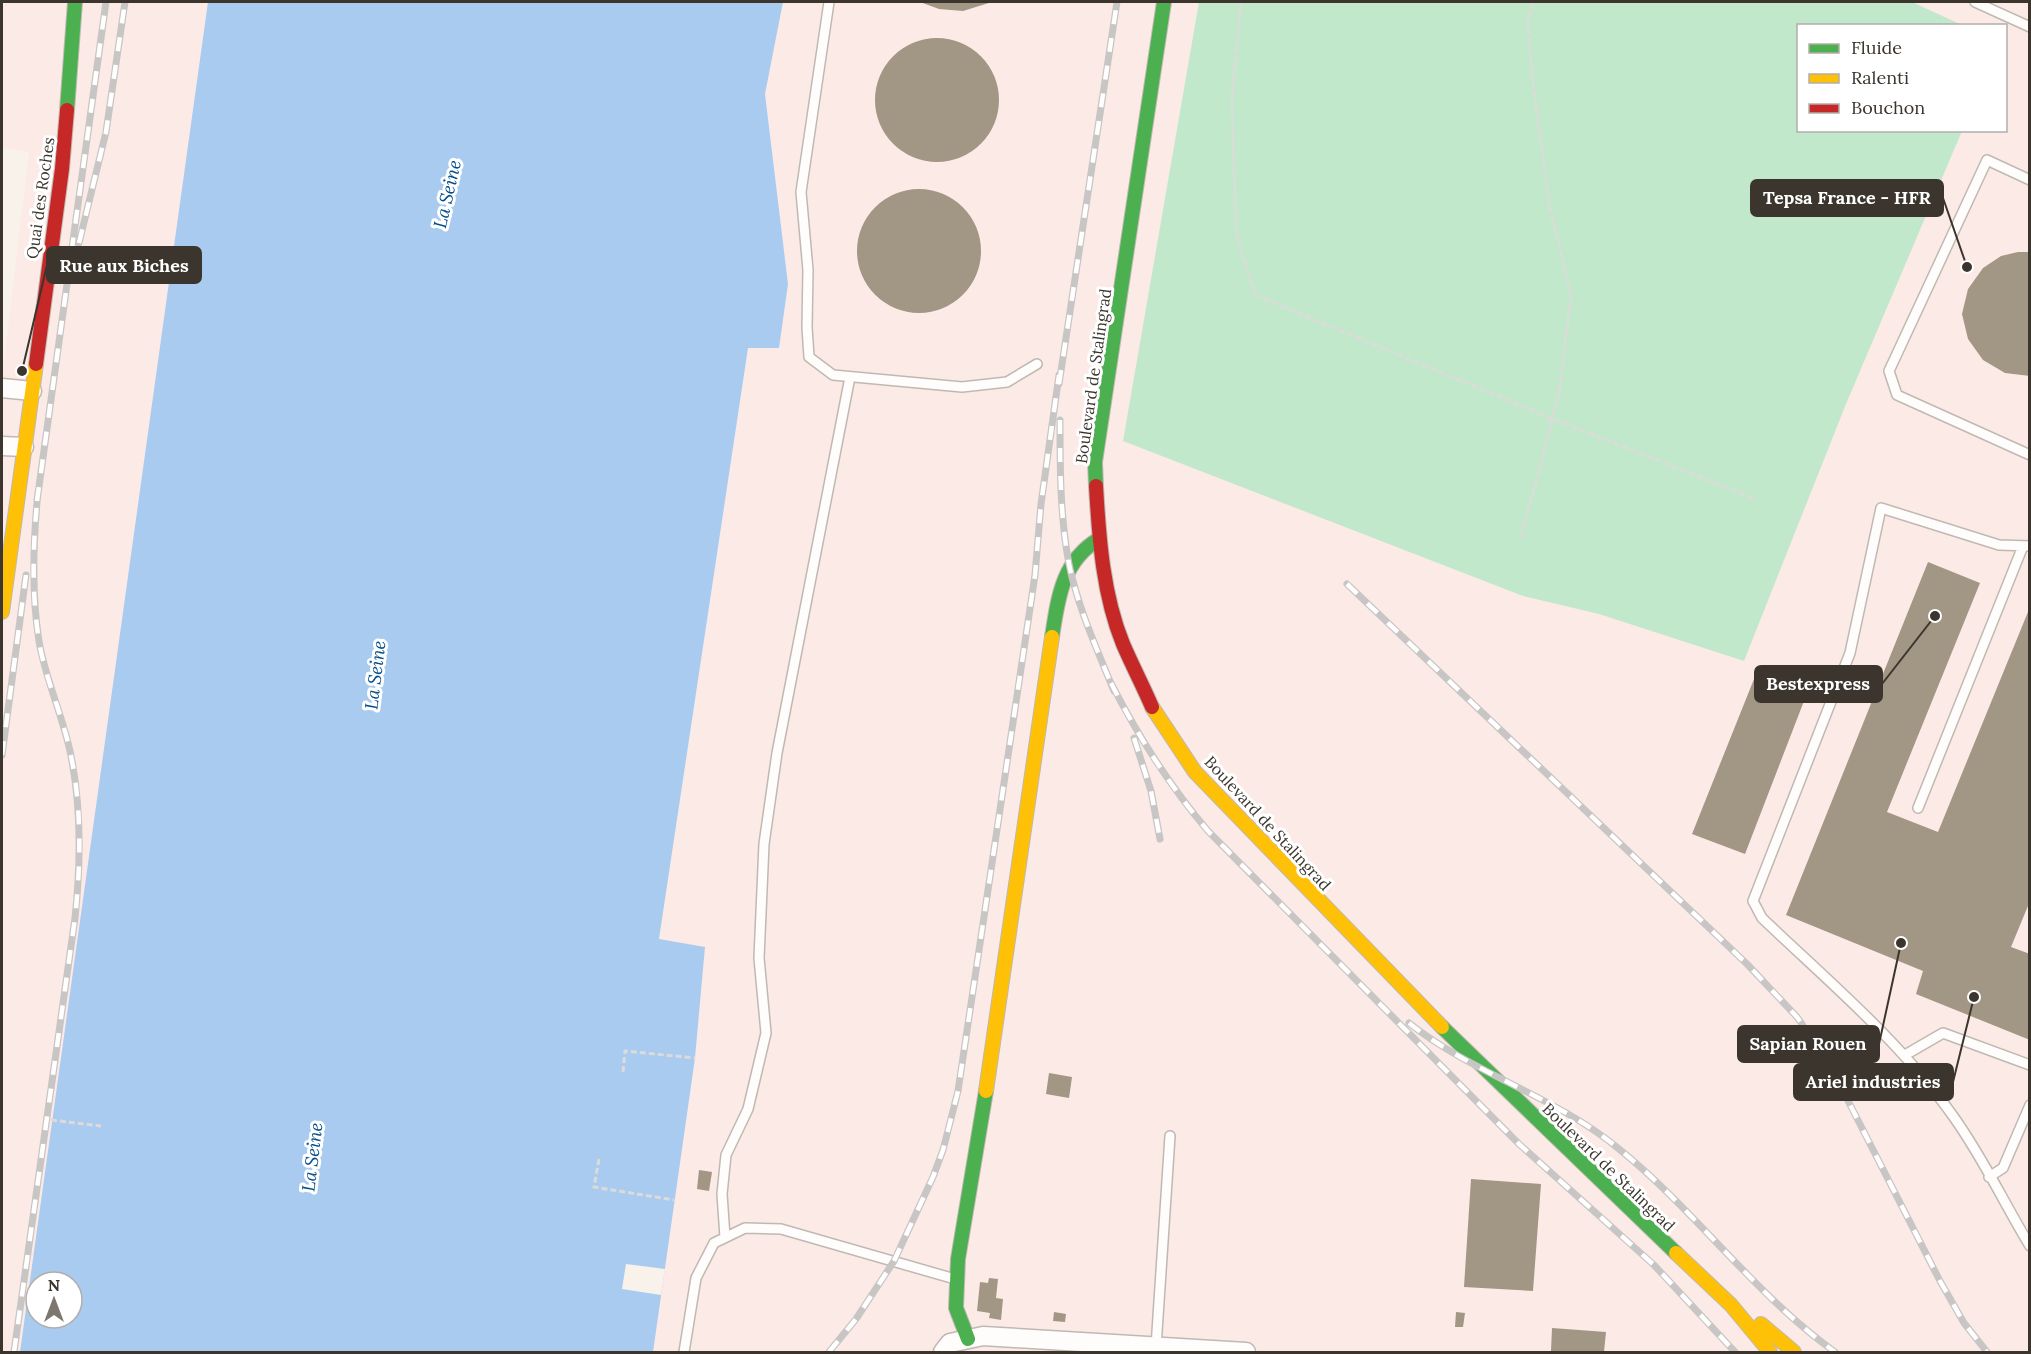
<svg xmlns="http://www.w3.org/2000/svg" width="2031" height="1354" viewBox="0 0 2031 1354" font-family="Lora,serif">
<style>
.industrial{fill:#fceae7;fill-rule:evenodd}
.green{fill:#c2e8cc}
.water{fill:#a9cbf0;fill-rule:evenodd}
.pier{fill:#f9f2ea}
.building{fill:#a29685}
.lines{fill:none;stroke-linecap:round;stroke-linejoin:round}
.lane-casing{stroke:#bfb9b2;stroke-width:12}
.street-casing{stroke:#bfb9b2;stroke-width:21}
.fast-casing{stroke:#bfb9b2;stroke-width:16}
.slow-casing{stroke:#bfb9b2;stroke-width:16}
.jam-casing{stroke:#bfb9b2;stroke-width:16}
.path{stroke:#dddbd9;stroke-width:3;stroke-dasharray:6 3;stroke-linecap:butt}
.lane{stroke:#fefdfc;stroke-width:9}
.street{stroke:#fefdfc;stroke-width:18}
.fast{stroke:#4caf50;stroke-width:14}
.slow{stroke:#ffc107;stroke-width:14}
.jam{stroke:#c62828;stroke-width:14}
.rail-casing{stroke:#c8c6c4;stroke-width:7}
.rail{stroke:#fff;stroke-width:4.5;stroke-dasharray:14;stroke-linecap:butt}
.labels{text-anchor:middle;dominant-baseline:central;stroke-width:6;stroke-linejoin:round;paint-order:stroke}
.street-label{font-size:16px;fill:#3b352e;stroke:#fff}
.water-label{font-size:18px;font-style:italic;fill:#014c8a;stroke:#fff}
.leader{fill:none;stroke:#3b352e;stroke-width:2}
.callout-dot{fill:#3b352e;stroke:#fff;stroke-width:2}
.callout{fill:#3b352e;stroke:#3b352e;stroke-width:2}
.callout-label{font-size:18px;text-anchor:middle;font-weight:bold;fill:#fff}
</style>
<rect width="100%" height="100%" fill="#f9f2ea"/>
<path class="industrial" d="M2,2H297L90,1352H2V379L29,152L2,147ZM36,1282H72V1318H36Z
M783,2H2029V1352H652L695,1058L705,947L659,940L748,348L779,347L788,284L765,94ZM1798,26H2006V130H1798Z"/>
<path class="green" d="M1199,2H1912L1962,25L1798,26V130L1962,131L1846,404L1744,661L1599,614L1523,596L1123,441Z"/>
<path class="water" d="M208,2H783L765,94L788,284L779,348H748L659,939L705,947L695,1058L653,1352H20ZM36,1282H72V1318H36Z"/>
<path class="pier" d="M626,1264L665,1269L661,1295L622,1289Z"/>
<path class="building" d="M920,2H992L963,11L939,9Z
M875 100a62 62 0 1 1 124 0a62 62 0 1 1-124 0Z
M857 251a62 62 0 1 1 124 0a62 62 0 1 1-124 0Z
M2018,252H2030V376L2005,373L1983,360L1968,339L1962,314L1968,289L1983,268L2001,256Z
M1928,562L1980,583L1887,812L1938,832L2030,607V901L2011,947L2030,954V1040L1916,994L1923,971L1786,915Z
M1758,669L1809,688L1745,854L1692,834Z
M1049,1073L1072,1077L1069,1098L1046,1094Z
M699,1170L712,1172L709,1191L697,1189Z
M1471,1179L1541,1184L1533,1291L1464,1287Z
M989,1278L998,1279L996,1298L1003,1299L1001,1320L989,1318L990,1313L977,1311L980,1282L988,1283Z
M1054,1312L1066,1314L1065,1322L1053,1321Z
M1456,1312L1465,1313L1463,1327H1455Z
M1552,1328L1606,1332L1604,1352L1551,1351Z"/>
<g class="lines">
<defs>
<path id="lane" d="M829,2L801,192L808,270L807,327L809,357L833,375L962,387L1007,382L1037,364
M1975,2L2030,27
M2030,180L1987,160L1889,371L1897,395L2030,455
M2030,546L1999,545L1881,508L1850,653L1753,901L1762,918C1828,981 1900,1041 1953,1116C1982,1156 2004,1203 2030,1246
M1918,808L2023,546
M1905,1055L1943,1033L2030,1065
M1989,1177L2003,1168L2030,1105
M725,1237L722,1194L726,1155L748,1109L766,1033L759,958L764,844L777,753L850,377
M1156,1347L1170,1136
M684,1352L696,1278L714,1243L745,1228L781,1229L955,1279"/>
<path id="street" d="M2,388L32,391
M2,446L24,447
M943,1352L950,1343L983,1336L1246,1352"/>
<path id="fast" d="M67,110L75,2
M1096,486L1095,462L1164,2
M1052,637C1058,598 1062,561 1099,539
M1442,1027L1676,1253
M968,1339L956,1308L958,1259L986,1091"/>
<path id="slow" d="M2,612L36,364
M1152,707L1195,772L1442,1027
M986,1091L1052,637
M1676,1253L1731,1305L1770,1352
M1761,1324L1794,1352"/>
<path id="jam" d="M36,364L62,169L67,110
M1096,486C1099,539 1103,595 1123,644C1132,665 1143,686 1152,707"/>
</defs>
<use href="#lane" class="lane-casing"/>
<use href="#street" class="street-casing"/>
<use href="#fast" class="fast-casing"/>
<use href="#slow" class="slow-casing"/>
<use href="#jam" class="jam-casing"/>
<path class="path" d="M1241,2L1232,99L1236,233L1255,295L1553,419L1753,498
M1521,538L1559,394L1571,296L1549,203L1532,76L1528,22L1532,2
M623,1072L625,1051L695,1058
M51,1120L101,1126
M599,1159L594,1187L674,1200"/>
<use href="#lane" class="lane"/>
<use href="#street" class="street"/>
<use href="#fast" class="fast"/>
<use href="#slow" class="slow"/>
<use href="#jam" class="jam"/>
<defs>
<path id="rail" d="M79,243L106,132L125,2
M1059,384L1117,2
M1060,420C1060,467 1060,517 1069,564C1078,608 1097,649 1114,691
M37,501L106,2
M1347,584L1747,964L1797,1017L1813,1040L1840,1085L1940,1281L1964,1323L1987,1352
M1111,683C1138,736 1169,785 1208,831L1519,1144L1654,1265L1735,1352
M1134,738L1151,791L1160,839
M2,755L26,575
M1409,1023C1473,1074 1555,1096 1619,1149C1696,1211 1754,1294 1835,1352
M14,1352L75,918C81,862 82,807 70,751C62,714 45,678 39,641C31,591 33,542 38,492
M829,1352L856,1319L894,1261L933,1177L943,1150L958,1091L1035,575L1041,504L1059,375"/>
</defs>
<use href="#rail" class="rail-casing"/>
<use href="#rail" class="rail"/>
</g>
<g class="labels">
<g class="street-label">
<text transform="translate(40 198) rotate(-82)">Quai des Roches</text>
<text transform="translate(1093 376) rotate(-82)">Boulevard de Stalingrad</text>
<text transform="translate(1268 823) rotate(47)">Boulevard de Stalingrad</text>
<text transform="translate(1609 1167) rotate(44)">Boulevard de Stalingrad</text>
</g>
<g class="water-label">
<text transform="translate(447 194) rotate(-77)">La Seine</text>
<text transform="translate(375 675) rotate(-83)">La Seine</text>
<text transform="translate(312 1157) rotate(-83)">La Seine</text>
</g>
</g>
<path class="leader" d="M1967 267L1943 198M22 371L47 265M1935 616L1882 684M1901 943L1879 1044M1974 997L1953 1082"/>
<g class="callout-dot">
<circle cx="1967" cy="267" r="6"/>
<circle cx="22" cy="371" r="6"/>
<circle cx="1935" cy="616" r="6"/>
<circle cx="1901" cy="943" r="6"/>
<circle cx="1974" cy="997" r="6"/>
</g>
<g class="callout">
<rect x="1751" y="180" width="192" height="36" rx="6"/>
<rect x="47" y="247" width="154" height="36" rx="6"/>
<rect x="1755" y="666" width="127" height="36" rx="6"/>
<rect x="1738" y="1026" width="141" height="36" rx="6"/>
<rect x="1794" y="1064" width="159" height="36" rx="6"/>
</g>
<g class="callout-label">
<text x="1847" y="204">Tepsa France - HFR</text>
<text x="124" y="272">Rue aux Biches</text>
<text x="1818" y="690">Bestexpress</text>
<text x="1808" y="1050">Sapian Rouen</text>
<text x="1873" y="1088">Ariel industries</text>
</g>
<rect width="2031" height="1354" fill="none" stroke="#3b352e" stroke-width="6"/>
<rect x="1797" y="24" width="210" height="108" fill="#ffffff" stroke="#b1aeab" stroke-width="1.5"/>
<rect x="1809" y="44" width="30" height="9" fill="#4caf50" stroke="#b1aeab" stroke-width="1.5"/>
<text x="1851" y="54" font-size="18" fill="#3b352e">Fluide</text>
<rect x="1809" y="74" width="30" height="9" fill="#ffc107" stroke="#b1aeab" stroke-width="1.5"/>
<text x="1851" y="84" font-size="18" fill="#3b352e">Ralenti</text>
<rect x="1809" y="104" width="30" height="9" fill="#c62828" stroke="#b1aeab" stroke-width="1.5"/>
<text x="1851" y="114" font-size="18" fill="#3b352e">Bouchon</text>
<g transform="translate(54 1300)"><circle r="28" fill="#ffffff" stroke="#b1aeab" stroke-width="1.5"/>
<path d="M0-4.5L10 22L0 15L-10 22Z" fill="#7e7770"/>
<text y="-9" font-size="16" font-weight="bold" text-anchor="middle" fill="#3b352e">N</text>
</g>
</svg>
